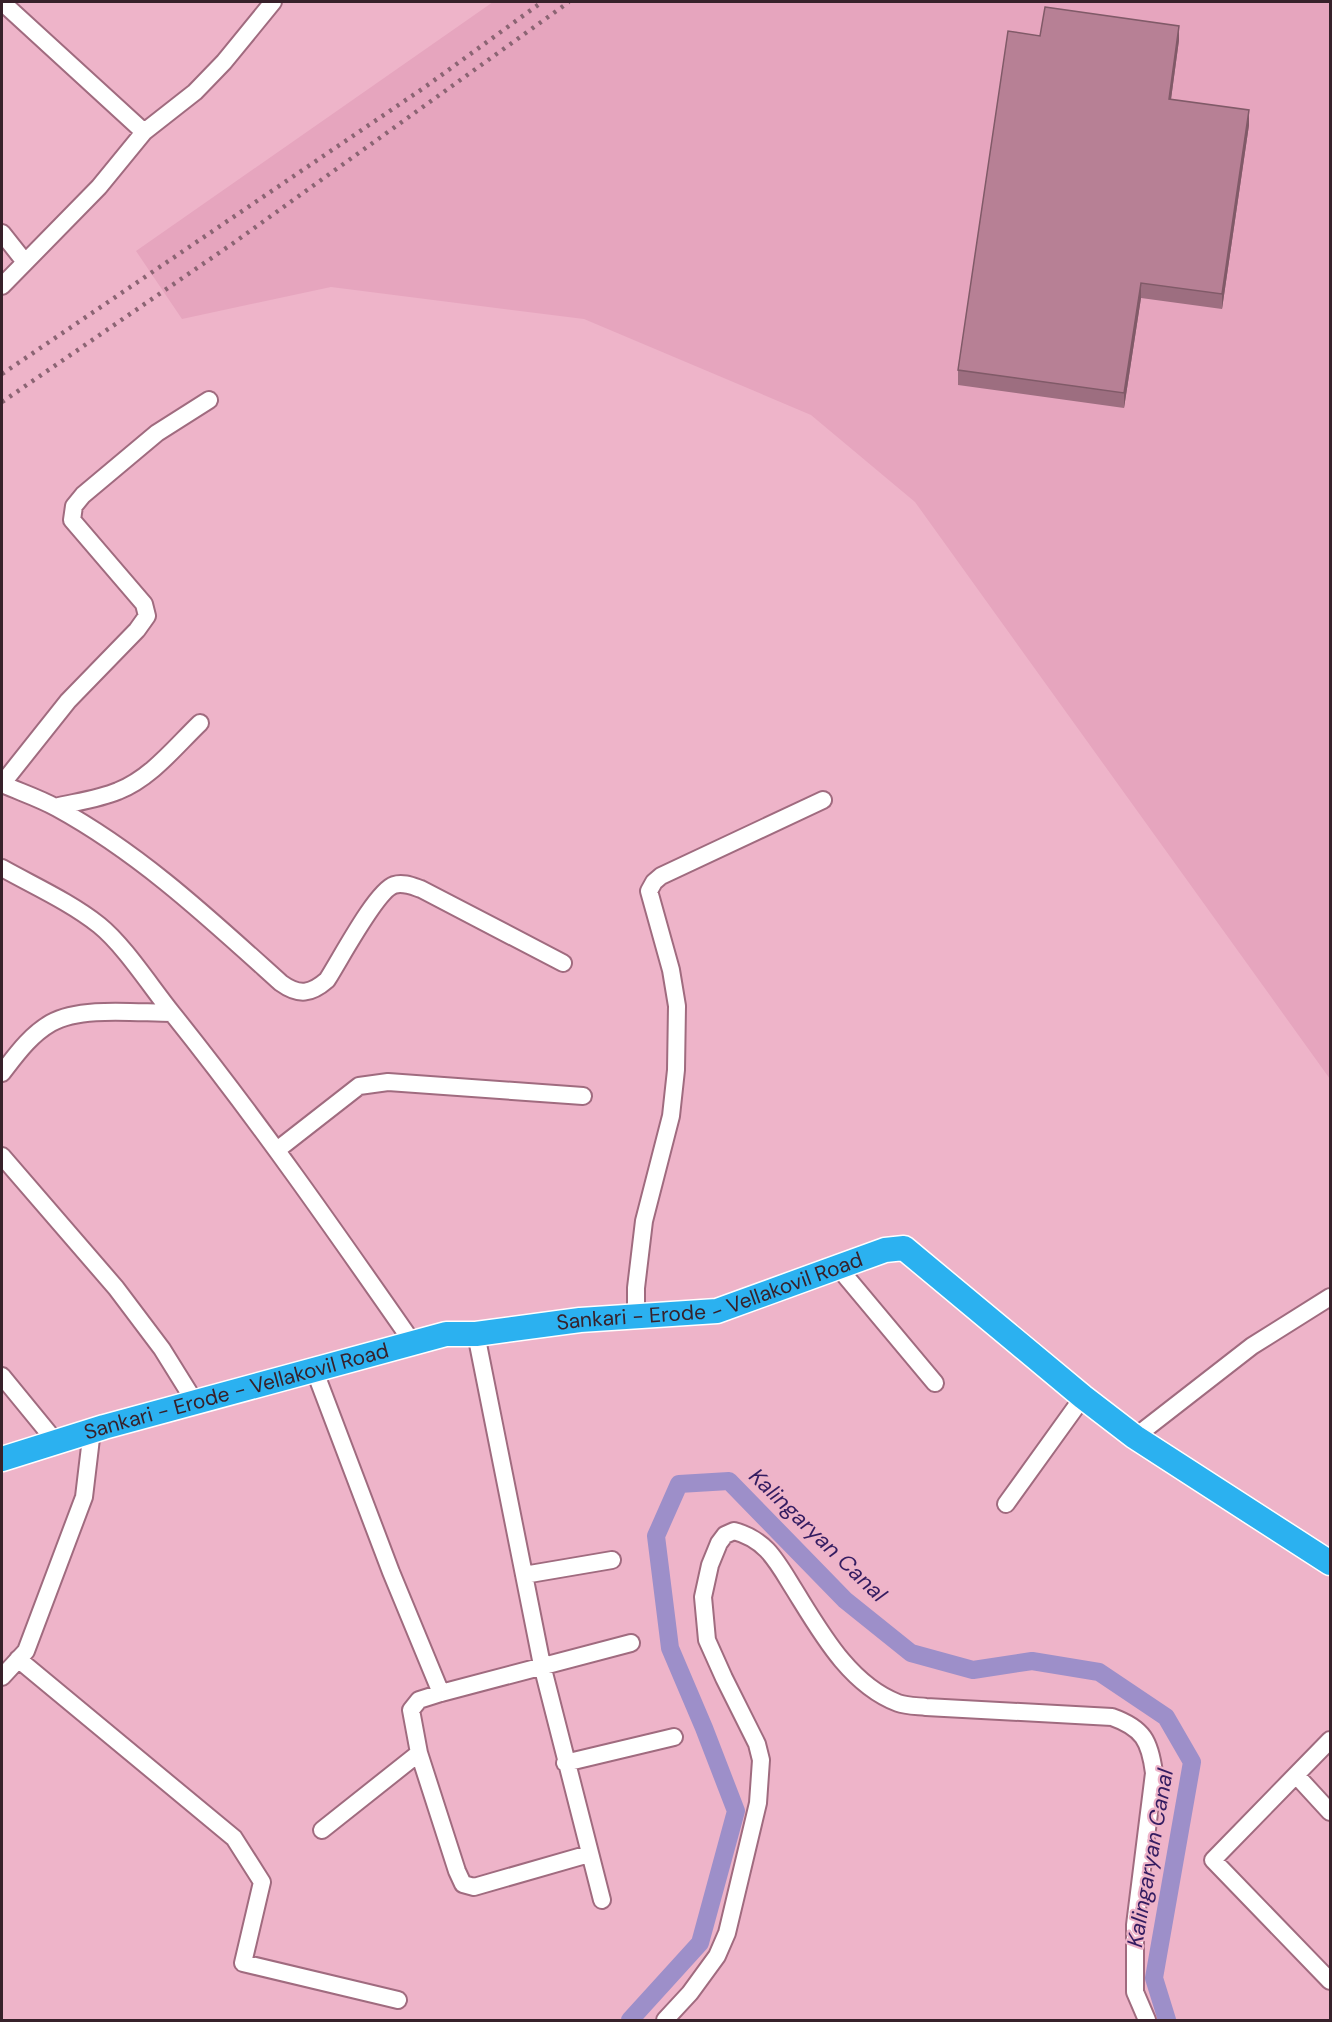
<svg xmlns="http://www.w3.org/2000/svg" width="1332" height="2022" viewBox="0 0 1332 2022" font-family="'DM Sans',sans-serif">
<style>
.built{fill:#e6a5be}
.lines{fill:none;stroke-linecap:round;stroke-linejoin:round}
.canal{stroke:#9d8fc9;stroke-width:18}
.minor-casing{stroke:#a06b7f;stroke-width:20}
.highway-casing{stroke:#fff;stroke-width:27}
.minor{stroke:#fff;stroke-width:16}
.highway{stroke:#2bb1f0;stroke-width:24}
.rail{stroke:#8b6473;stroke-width:4.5;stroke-dasharray:3 6;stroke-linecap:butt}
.wall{fill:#9d6e80}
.shaded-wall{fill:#805a68}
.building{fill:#b78095;stroke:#805a68;stroke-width:1.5}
.labels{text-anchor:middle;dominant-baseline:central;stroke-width:4.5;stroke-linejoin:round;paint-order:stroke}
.street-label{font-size:21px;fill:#37212a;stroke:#eeb4c9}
.water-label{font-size:22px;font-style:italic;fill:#341c61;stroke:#eeb4c9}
</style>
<rect width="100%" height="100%" fill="#eeb4c9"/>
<path class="built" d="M493,2H1330V1079L915,502L811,415L584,319L331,287L182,319L136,251Z"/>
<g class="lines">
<path class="canal" d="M630,2020L700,1943L736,1811L704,1728L670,1648L656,1536L679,1484L729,1481L845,1600L911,1653L973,1670L1032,1661L1099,1672L1166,1717L1192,1762L1154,1978L1167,2020"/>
<defs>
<path id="minor" d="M2,2L144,132
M2,233L25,262
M2,286L99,187L144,132L195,92L224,62L273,2
M2,784C20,792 39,798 57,808C141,854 210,919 281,983C299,996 311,994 327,980C340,960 376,891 394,885C403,882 412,886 421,889L563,963
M2,784L68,701L137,630L147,616L144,604L72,520L74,506L83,495L157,433L209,400
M55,807C76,802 99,799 118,791C151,778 175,747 200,723
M2,868C34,886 70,902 99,925C124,945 151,987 172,1013C257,1119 335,1231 413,1343
M2,1073C16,1055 30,1035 51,1023C81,1006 137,1013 172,1013
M277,1150L359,1086L388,1082L583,1096
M2,1156L116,1288L162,1349L195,1402
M838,1267L935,1383
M636,1318V1288L644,1221L671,1116L676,1070L677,1006L671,970L649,891L654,882L661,876L823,800
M476,1334L542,1665L602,1900
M314,1369L391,1572L441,1693
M2,1376L56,1442
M1135,1437L1252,1346L1330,1297
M1006,1504L1083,1397
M524,1575L612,1560
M18,1659L234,1838L262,1882L243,1963L398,2000
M2,1677L26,1651L84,1497L92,1430
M1330,1740L1213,1860L1330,1981
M565,1763L674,1737
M1296,1775L1330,1812
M322,1830L419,1753
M589,1854L474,1887L463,1884L457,1871L419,1753L411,1710L419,1700L441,1693L631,1643
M665,2020L690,1993L717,1956L727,1933L758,1803L761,1760L757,1744L724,1678L707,1640L703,1597L710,1565L719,1543L725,1535L734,1531C765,1539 776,1560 792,1586C819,1629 848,1684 898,1703C906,1706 917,1706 926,1707L1112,1717C1143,1728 1150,1741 1154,1773L1135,1925V1992L1147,2020"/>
<g id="highway">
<path id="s1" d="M2,1459L104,1427L446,1334H476L580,1320L717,1311L885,1250L904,1248L1083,1397L1135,1437L1330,1563"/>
</g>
</defs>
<use href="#minor" class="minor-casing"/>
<use href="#highway" class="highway-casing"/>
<use href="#minor" class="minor"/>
<use href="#highway" class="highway"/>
<path class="rail" d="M2,374L425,87L542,2
M2,402L232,244L569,2"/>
</g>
<path class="wall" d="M1040,36L1179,40L1171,99L1249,125L1222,309L1141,298L1124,408L958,385V370Z"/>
<path class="shaded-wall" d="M1179,26V40L1169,114V99Z
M1249,110V125L1222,309V294Z
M1141,283V298L1124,408V393Z"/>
<path class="building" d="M1045,7L1179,26L1169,99L1249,110L1222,294L1141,283L1124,393L958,370L1008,31L1040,36Z"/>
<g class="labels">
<g class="street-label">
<text stroke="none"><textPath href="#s1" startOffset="730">Sankari - Erode - Vellakovil Road</textPath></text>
<text stroke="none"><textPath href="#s1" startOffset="244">Sankari - Erode - Vellakovil Road</textPath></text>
</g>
<g class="water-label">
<text transform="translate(818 1535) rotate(44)">Kalingaryan Canal</text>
<text transform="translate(1150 1858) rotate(-80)">Kalingaryan Canal</text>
</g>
</g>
<rect width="1332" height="2022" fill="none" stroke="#37212a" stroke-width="6"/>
</svg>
